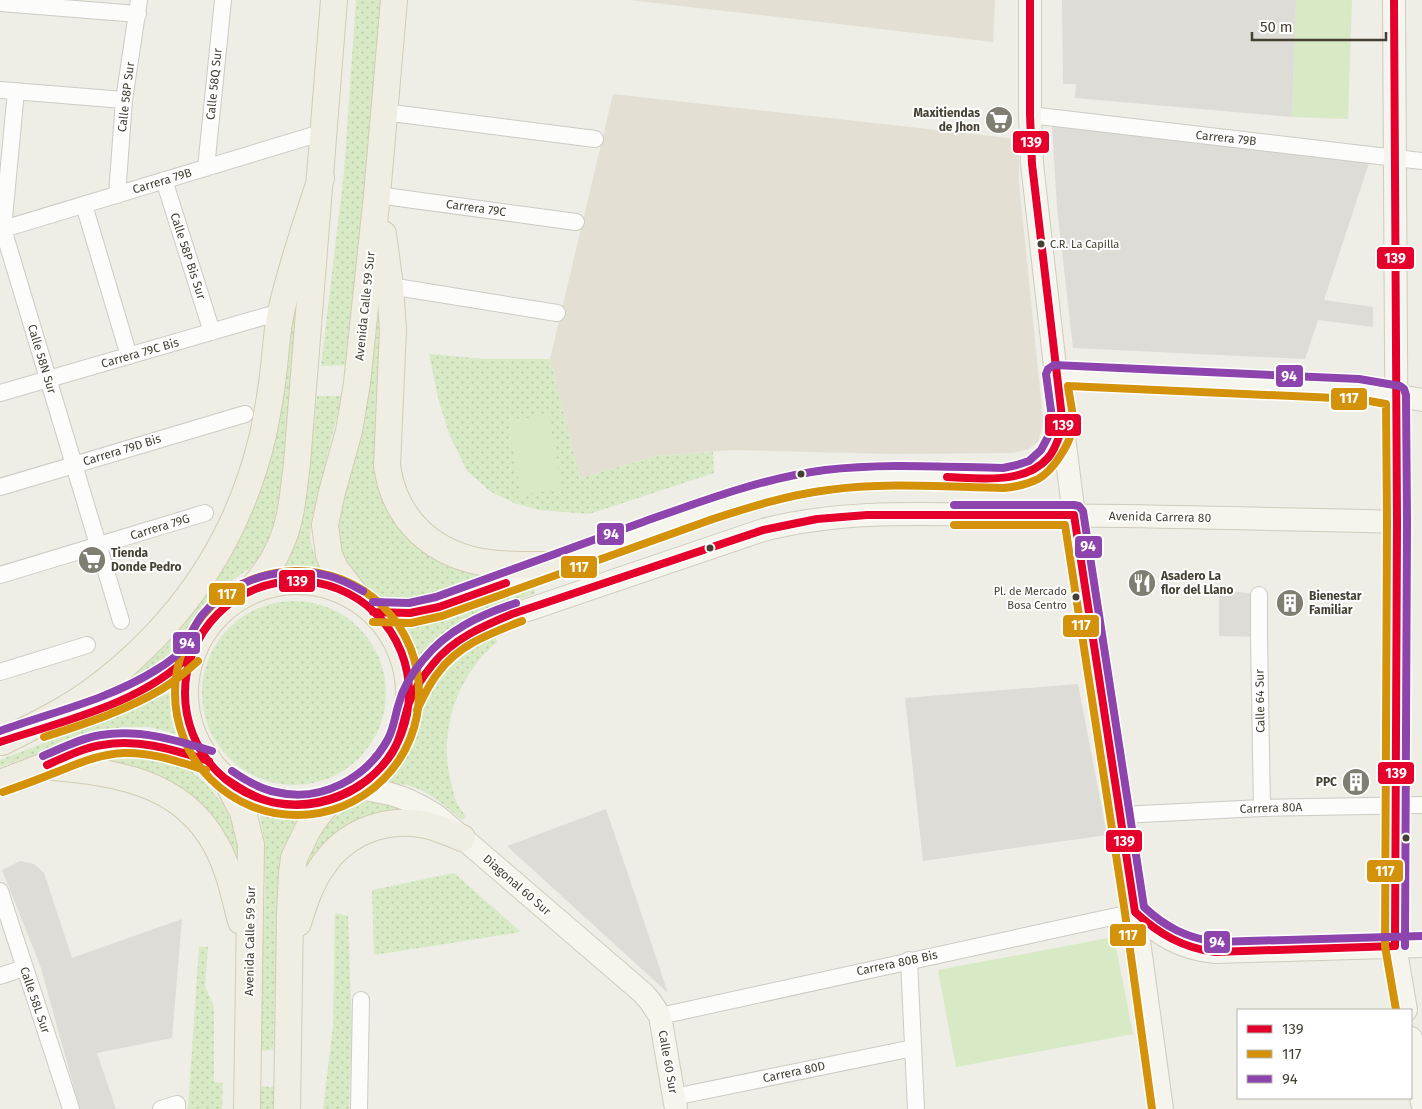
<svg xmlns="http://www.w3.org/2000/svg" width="1422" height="1109" viewBox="0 0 1422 1109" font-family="'Fira Sans',sans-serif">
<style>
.residential{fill:#e3e0d3}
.grass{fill:url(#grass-dots)}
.pitch{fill:#d7eac5}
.parking{fill:#dddcd6}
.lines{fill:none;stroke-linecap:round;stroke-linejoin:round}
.street-casing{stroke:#cccbc4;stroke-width:18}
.secondary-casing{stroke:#ceccbd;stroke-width:24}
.primary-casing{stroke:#d1ccb3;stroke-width:28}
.street{stroke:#fcfcfb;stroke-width:16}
.secondary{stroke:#f6f5ed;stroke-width:22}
.primary{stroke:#f0eee2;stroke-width:26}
.bus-1-casing{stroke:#fff;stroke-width:11}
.bus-2-casing{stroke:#fff;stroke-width:11}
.bus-3-casing{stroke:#fff;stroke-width:11}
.bus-1{stroke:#e4002b;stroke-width:8}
.bus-2{stroke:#d3920a;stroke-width:8}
.bus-3{stroke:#8e44ad;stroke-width:8}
.bus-dot{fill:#444033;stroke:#fff;stroke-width:2}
.labels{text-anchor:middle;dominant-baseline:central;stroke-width:4;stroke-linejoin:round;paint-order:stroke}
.bus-label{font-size:11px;fill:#444033;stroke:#fff;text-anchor:start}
.street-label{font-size:12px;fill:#444033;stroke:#fff}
.poi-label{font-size:12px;font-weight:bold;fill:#444033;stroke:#fff;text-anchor:start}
.line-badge{stroke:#fff;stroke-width:2}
.badge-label{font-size:14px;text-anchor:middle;font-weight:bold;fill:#fff}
</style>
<defs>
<pattern id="grass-dots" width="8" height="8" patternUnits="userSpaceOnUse" patternTransform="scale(1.25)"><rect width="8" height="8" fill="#d7eac5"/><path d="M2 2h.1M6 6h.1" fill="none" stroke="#bacaaa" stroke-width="1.8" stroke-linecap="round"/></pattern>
</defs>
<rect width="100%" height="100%" fill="#eeede6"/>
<path class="residential" d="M629,0H995L993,42Z
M613,94L1019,139V183L1043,418L1042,427L1038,442L1029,449L1013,453L891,454L733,450L657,456L580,478L550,359Z"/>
<path class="grass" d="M356,0H381L366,178L345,365L321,366L344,172Z
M303,276L279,499L273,529L264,551L249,569L216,591L202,607L186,632L170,652L152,671L100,697L213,582Z
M379,297L384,331L381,486L492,575L417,602L394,601L376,597L360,588L349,576L336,540L339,517L362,427L372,372Z
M429,354L484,359H550L580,478L657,456L713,452L714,473L589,514L539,510L514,503L491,492L467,471L450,436L439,402Z
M317,396H342L312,517L310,538L314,554L321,571L305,567L283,569L295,545L305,511Z
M534,587L535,593L453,627L437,638L418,657L415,644L404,626L430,624Z
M202 693a92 92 0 1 1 184 0a92 92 0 1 1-184 0Z
M495,635L497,642C458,675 439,728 450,778C452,786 454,796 457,804C460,808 463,812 466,817L462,820C446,807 428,790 407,785C401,784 393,784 387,783L404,759L412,740L418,715L426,691L443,669L468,648Z
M170,692L171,720L177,734L150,727H122L98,732L0,767V760L103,720L135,709Z
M138,753L184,765L205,783L225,806L236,835L239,861L224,832L201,802L179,786L150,774L86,763L114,755Z
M376,800L414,811L306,875L308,854L318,833L335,817L356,804Z
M260,816L284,820L302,816L284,847L279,869L273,1050L259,1051L265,889L264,841Z
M454,873L521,932L374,955L372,890Z
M335,913L348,916L352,1032L349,1109H323L333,1026Z
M199,947H208L205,986L214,1007V1082L223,1083L222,1109H188Z
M259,1086L274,1087L273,1109H258Z"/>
<path class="pitch" d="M1296,0H1352L1348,119L1292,117Z
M548,414L562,488L521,495L508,422Z
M1114,937L1133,1034L956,1067L938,970Z"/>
<path class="parking" d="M1062,0H1296L1292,117L1075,98L1076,84H1063Z
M1052,126L1369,163L1324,300L1373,307V327L1318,320L1305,359L1073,348L1057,207Z
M1219,589L1259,595V637L1219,636Z
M1078,684L1107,835L923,861L905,698Z
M606,809L668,993L507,846Z
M20,861L34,864L44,873L72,958L182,919L172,1038L97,1053L116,1109H80L40,965L2,870Z"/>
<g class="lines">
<defs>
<path id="street" d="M0,3L138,14
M0,90L124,100
M16,91L3,229L121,621
M384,112L595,139
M1030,115L1422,161
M206,168L223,0
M164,180L212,332
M117,195L124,100L139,0
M377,195L576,222
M84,205L129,356
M0,230L324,132
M390,286L557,313
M0,393L280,312
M0,487L245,414
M0,575L205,513
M1259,595V637L1262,808
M0,672L87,645
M1120,815L1262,808L1422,805
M0,891C23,964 48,1036 71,1109
M909,960L916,1109
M0,976L24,968
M660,1016L1135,912
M674,1097L913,1048
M161,1109L177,1104V1109
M359,1109L361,1000"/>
<path id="secondary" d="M1030,0V115L1032,164L1056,375L1074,515L1135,912L1162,1109
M1394,0L1397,522L1395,946L1406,1010
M1056,375L1359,389L1422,400
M373,612L410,613L439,607C499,585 560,563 620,541C679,520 739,497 801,484C865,471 939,477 1004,478C1040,472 1051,461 1062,427
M408,705L429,667L441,653L455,642L475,631L498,620L763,530C844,509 925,514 1007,515C1137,515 1267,519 1397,522
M355,788C391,792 407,797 437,816L643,993L650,1001L660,1016L676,1109
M1135,912C1158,935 1182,949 1215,952L1422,946
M1411,1038L1422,1103"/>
<path id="primary" d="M383,234L390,286L393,330L387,466C395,521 434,556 489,563C511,566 533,565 555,565
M185 693a112 112 0 1 1 224 0a112 112 0 1 1-224 0Z
M249,592C260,579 271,566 278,550C292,523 293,493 297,463L334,0
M357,597L335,568L329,555L325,525L332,492L349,431L357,383L377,195L394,0
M68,719C114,702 155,688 192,653
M2,742C33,726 66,711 94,690C181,625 238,541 263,435C267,415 271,395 273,375C276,354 276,333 281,312C291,266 307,222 321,178
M44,766C110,772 181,779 216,845C229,868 234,895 241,921
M226,780L243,812L251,845L247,1109
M0,783C17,777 33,770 50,764C77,752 104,741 135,743C160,744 185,753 209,761
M298,923C304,904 310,884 322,867C345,832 385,817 426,825C438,828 450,833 462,838
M287,1109L290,915L292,873L294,858L308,829L317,816L331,799"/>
</defs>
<use href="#street" class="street-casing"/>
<use href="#secondary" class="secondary-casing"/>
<use href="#primary" class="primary-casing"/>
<use href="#street" class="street"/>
<use href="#secondary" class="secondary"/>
<use href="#primary" class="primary"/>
<defs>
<path id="bus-1" d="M947,477C979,478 1024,485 1048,458C1056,449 1059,436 1063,426L1032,164L1030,115V0
M185 693a112 112 0 1 1 224 0a112 112 0 1 1-224 0Z
M373,612L410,613L439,607L506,583
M0,742C62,721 142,704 190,655C196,649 198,639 203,632
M47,765C65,757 83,748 102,745C139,738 174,750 209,761
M226,779C241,789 258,800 277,803C321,810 368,790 392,753C402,738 403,720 409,703C414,689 424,675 433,664C453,639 483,626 512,614L763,530L817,519L867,515H1074L1135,912C1159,934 1183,948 1215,952L1395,946L1397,522L1394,0"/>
<path id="bus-2" d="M954,525H1065L1125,913L1152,1109
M175 693a122 122 0 1 1 244 0a122 122 0 1 1-244 0Z
M373,622L411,623L442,616L713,519C750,507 788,495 828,490C886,482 945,487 1004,488C1015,487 1028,484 1038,479C1053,471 1069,445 1073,428C1075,419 1069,396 1068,386L1358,399L1386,404L1387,522L1385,946L1396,1010
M417,710C423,697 429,684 438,673C458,645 491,633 522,621
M44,737C84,724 125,711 162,689C175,681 187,671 198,661
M3,792C20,786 37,780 54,773C77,764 99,754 124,753C152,752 179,762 206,770"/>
<path id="bus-3" d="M954,505H1074L1079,506L1083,511L1144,907C1165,927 1187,938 1216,942L1422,936
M373,602L409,603L436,597C505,572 574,547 643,522C702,501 763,478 825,470C884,463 944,467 1003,468L1017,465L1029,461L1041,450L1049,435L1053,425L1046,374L1048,369L1054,365L1359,379L1400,386L1404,389L1406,395L1407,522L1405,946
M0,731C52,712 108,700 156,670C166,664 178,656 185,646C191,635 195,623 204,613C234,578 284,564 329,576C341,579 352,585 363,591
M43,756C62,748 81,738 101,735C140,729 176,740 212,751
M232,771C245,780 260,789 276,792C321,803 367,778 388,739C394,728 395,715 399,703C403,687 413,672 423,660C447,630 480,615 516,603"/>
</defs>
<use href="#bus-1" class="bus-1-casing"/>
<use href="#bus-2" class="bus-2-casing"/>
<use href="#bus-3" class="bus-3-casing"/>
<use href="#bus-1" class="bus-1"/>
<use href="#bus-2" class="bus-2"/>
<use href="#bus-3" class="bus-3"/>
</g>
<defs>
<symbol id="supermarket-disc" viewBox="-11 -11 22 22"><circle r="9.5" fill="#807d72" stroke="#fff"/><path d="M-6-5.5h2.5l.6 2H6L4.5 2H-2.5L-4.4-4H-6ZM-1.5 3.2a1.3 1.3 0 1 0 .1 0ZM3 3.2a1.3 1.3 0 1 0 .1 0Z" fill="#fff"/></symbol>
<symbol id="restaurant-disc" viewBox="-11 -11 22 22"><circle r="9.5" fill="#807d72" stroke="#fff"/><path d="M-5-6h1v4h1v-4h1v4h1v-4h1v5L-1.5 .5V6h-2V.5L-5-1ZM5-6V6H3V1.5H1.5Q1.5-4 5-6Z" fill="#fff"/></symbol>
<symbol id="building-disc" viewBox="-11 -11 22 22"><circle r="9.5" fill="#807d72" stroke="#fff"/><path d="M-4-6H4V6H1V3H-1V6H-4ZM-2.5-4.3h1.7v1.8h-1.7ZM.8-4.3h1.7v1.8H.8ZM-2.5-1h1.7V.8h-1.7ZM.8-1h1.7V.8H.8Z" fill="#fff"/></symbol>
</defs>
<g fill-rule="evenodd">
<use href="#supermarket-disc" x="983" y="104" width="32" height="32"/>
<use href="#supermarket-disc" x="76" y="544" width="32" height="32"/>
<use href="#restaurant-disc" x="1126" y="567" width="32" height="32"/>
<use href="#building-disc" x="1274" y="587" width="32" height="32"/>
<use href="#building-disc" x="1340" y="766" width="32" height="32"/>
</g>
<g class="bus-dot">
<circle cx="1041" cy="244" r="4.5"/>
<circle cx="801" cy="474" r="4.5"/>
<circle cx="710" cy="548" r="4.5"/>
<circle cx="1076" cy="597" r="4.5"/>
<circle cx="1406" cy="838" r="4.5"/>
</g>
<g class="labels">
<g class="bus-label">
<text x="1050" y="244">C.R. La Capilla</text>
<text x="1067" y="591" text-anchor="end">Pl. de Mercado<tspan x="1067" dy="14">Bosa Centro</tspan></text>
</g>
<g class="street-label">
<text transform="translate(214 84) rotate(-84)">Calle 58Q Sur</text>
<text transform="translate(126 97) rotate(-83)">Calle 58P Sur</text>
<text transform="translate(1226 138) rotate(6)">Carrera 79B</text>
<text transform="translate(162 181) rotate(-17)">Carrera 79B</text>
<text transform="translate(476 208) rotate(8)">Carrera 79C</text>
<text transform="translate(188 256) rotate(72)">Calle 58P Bis Sur</text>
<text transform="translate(365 306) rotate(-84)">Avenida Calle 59 Sur</text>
<text transform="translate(140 353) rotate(-16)">Carrera 79C Bis</text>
<text transform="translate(42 359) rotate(73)">Calle 58N Sur</text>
<text transform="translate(122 450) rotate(-17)">Carrera 79D Bis</text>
<text transform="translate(1160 517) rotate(1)">Avenida Carrera 80</text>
<text transform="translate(160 527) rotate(-17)">Carrera 79G</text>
<text transform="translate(1260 701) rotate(-91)">Calle 64 Sur</text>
<text transform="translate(1271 808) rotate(-2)">Carrera 80A</text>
<text transform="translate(517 885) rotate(41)">Diagonal 60 Sur</text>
<text transform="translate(250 941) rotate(-89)">Avenida Calle 59 Sur</text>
<text transform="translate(897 963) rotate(-12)">Carrera 80B Bis</text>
<text transform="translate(35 1000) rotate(71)">Calle 58L Sur</text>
<text transform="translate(668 1062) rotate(80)">Calle 60 Sur</text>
<text transform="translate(794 1072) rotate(-12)">Carrera 80D</text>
</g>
<g class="poi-label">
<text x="980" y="113" text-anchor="end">Maxitiendas<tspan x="980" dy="14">de Jhon</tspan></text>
<text x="111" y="553">Tienda<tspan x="111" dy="14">Donde Pedro</tspan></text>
<text x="1161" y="576">Asadero La<tspan x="1161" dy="14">flor del Llano</tspan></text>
<text x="1309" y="596">Bienestar<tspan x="1309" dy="14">Familiar</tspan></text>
<text x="1337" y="782" text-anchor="end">PPC</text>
</g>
</g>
<g class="line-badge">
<rect x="1012" y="130" width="38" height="24" rx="5" fill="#e4002b"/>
<rect x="1376" y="246" width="39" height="24" rx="5" fill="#e4002b"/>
<rect x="1275" y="364" width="29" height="24" rx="5" fill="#8e44ad"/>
<rect x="1330" y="387" width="38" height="24" rx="5" fill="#d3920a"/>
<rect x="1044" y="413" width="38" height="24" rx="5" fill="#e4002b"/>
<rect x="596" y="522" width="29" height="24" rx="5" fill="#8e44ad"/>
<rect x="1074" y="535" width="29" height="24" rx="5" fill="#8e44ad"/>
<rect x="560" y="555" width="38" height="24" rx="5" fill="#d3920a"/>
<rect x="278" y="569" width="38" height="24" rx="5" fill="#e4002b"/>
<rect x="208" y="582" width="38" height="24" rx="5" fill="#d3920a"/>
<rect x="1062" y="614" width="38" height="24" rx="5" fill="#d3920a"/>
<rect x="172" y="631" width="29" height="24" rx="5" fill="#8e44ad"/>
<rect x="1377" y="761" width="38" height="24" rx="5" fill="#e4002b"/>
<rect x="1105" y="829" width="38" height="24" rx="5" fill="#e4002b"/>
<rect x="1366" y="859" width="38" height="24" rx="5" fill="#d3920a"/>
<rect x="1109" y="923" width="38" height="24" rx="5" fill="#d3920a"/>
<rect x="1203" y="930" width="28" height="24" rx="5" fill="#8e44ad"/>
</g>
<g class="badge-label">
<text x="1031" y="147">139</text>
<text x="1395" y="263">139</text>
<text x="1289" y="381">94</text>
<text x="1349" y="403">117</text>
<text x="1063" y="430">139</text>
<text x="611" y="539">94</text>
<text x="1088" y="551">94</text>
<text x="579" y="572">117</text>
<text x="297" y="586">139</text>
<text x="227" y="599">117</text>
<text x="1081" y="630">117</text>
<text x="187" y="648">94</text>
<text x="1396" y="778">139</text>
<text x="1124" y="846">139</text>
<text x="1385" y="876">117</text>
<text x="1128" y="940">117</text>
<text x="1217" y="947">94</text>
</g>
<rect x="1237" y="1009" width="175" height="90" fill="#ffffff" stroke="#b4b3ad"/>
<rect x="1247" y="1025" width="25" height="8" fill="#e4002b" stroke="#b4b3ad"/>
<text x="1282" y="1034" font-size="15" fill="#444033">139</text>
<rect x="1247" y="1050" width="25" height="8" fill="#d3920a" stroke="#b4b3ad"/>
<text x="1282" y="1059" font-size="15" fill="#444033">117</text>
<rect x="1247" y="1075" width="25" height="8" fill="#8e44ad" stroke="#b4b3ad"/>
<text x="1282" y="1084" font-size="15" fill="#444033">94</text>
<path d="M1252 32v8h134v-8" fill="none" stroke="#444033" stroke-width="2.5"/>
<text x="1260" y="32" font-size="15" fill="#444033" stroke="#ffffff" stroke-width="4" paint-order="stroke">50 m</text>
</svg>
